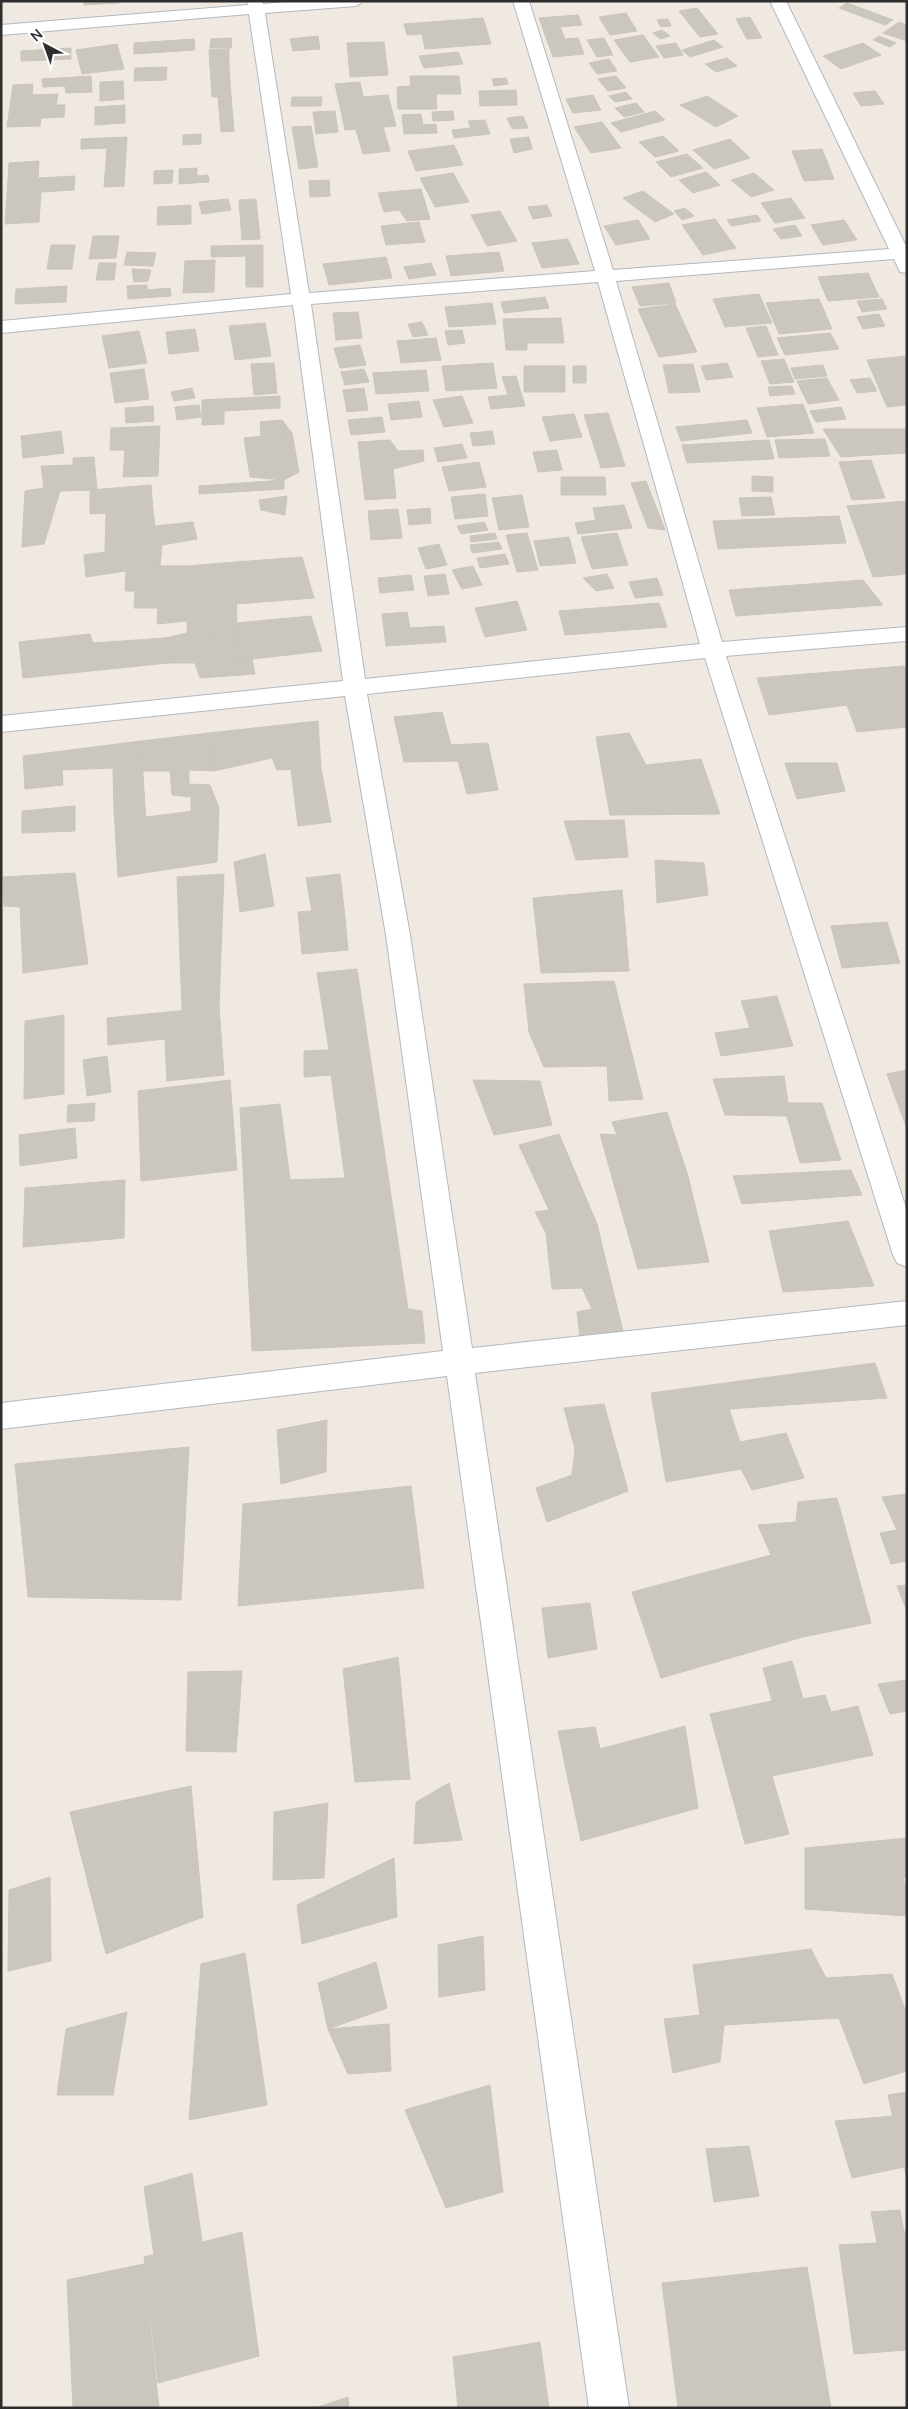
<svg xmlns="http://www.w3.org/2000/svg" width="908" height="2409" viewBox="0 0 908 2409" font-family="Manrope,sans-serif">
<style>
.building{fill:#cbc7bf;stroke:#cbc5ba}
.lines{fill:none;stroke-linecap:round;stroke-linejoin:round}
.street-casing{stroke:#b4b7c1;stroke-width:2}
.street{fill:#fff;fill-rule:evenodd}
</style>
<rect width="100%" height="100%" fill="#efe9e1"/>
<path class="building" d="M84,1H119V3L84,5Z
M847,3L893,20L885,25L839,8Z
M697,8L718,34L700,37L679,11Z
M626,13L637,31L610,35L599,17Z
M578,15L582,25L560,27L565,39L578,38L584,54L553,57L539,18Z
M750,17L762,38L747,39L736,19Z
M483,18L491,44L425,49L422,34L407,35L404,24Z
M668,19L671,26L661,27L657,20Z
M899,22L907,25V41L883,33Z
M662,30L670,36L660,39L653,33Z
M643,35L659,57L630,62L614,40Z
M318,36L320,49L293,51L290,39Z
M879,36L896,43L890,47L873,40Z
M232,38L231,48H210L211,39Z
M604,38L613,55L597,57L587,40Z
M194,39L195,50L134,54V43Z
M714,40L723,47L690,57L682,50Z
M384,42L388,75L350,77L347,43Z
M676,43L683,55L664,58L656,46Z
M863,43L881,55L841,69L823,56Z
M117,44L124,69L82,74L76,50Z
M71,48V59L21,61V51Z
M229,49V66L210,67L209,50Z
M458,52L463,64L424,68L419,56Z
M727,58L737,66L716,72L705,64Z
M609,59L617,71L597,74L589,63Z
M229,66L231,96L212,97L210,67Z
M167,67L166,80L134,81L135,68Z
M91,76L92,92L66,93L65,86L43,87L42,79Z
M410,76H459L461,94H436L437,109H398L397,87L411,86Z
M616,76L626,88L608,91L598,79Z
M506,78L508,84L494,86L492,79Z
M123,81L124,99L100,101V82Z
M360,82L363,97L388,95L396,126L345,130L335,84Z
M33,84L32,95L58,94L56,105H65L64,117L41,118L40,126L7,127L13,85Z
M516,90L517,105L480,106L479,91Z
M875,91L884,104L861,106L853,93Z
M626,92L632,99L615,102L609,96Z
M593,95L601,110L573,113L566,99Z
M231,96L234,131L221,132L218,97Z
M707,96L738,116L716,127L680,105Z
M292,97H322L321,106H291Z
M636,103L644,112L624,117L615,108Z
M125,105V123L95,125V107Z
M335,111L338,132L316,134L313,112Z
M453,111L454,120L433,121L432,112Z
M655,111L665,120L621,132L611,123Z
M421,114L423,125L436,124L437,133L404,134L402,115Z
M523,116L528,128L512,129L507,118Z
M485,120L490,134L454,138L452,130L471,128L468,121Z
M602,122L621,148L591,153L574,127Z
M311,126L318,167L299,169L292,127Z
M383,127L390,151L363,154L356,130Z
M201,134V144L183,145V135Z
M663,136L679,151L655,157L639,142Z
M127,137L124,186L104,187L107,148L81,149V139Z
M529,137L532,149L514,153L510,139Z
M730,139L750,158L714,169L693,150Z
M454,145L463,165L416,171L408,151Z
M822,149L834,179L804,181L792,151Z
M687,154L703,168L671,177L656,162Z
M39,161L38,178L75,176L74,190L41,192L39,222L5,224L9,163Z
M197,168V176L208,175L209,182L179,184V169Z
M173,170L172,183L154,184V171Z
M706,172L720,185L693,193L679,180Z
M453,173L469,202L435,207L420,178Z
M754,173L774,190L751,197L731,180Z
M329,180L330,196L310,197L309,181Z
M421,189L430,219L407,221L399,210L384,212L378,193Z
M643,191L674,214L655,222L623,198Z
M791,198L805,218L775,223L761,203Z
M228,199L231,210L202,214L199,202Z
M256,199L260,239L242,240L239,200Z
M191,205V224L157,225L158,207Z
M547,205L552,216L533,219L528,207Z
M685,208L694,216L682,220L674,211Z
M500,211L517,241L487,246L471,215Z
M757,215L761,221L731,226L727,220Z
M715,219L736,248L703,255L682,225Z
M638,220L650,239L616,245L604,226Z
M844,220L857,240L823,245L811,225Z
M419,222L425,242L386,245L381,226Z
M795,225L802,236L781,239L773,229Z
M93,236H119L116,258L89,259Z
M568,239L579,264L542,268L532,243Z
M51,245H75L72,269H47Z
M263,245V287H246V256L211,257V246Z
M127,252L156,253L153,266L124,265Z
M499,252L504,271L451,276L446,256Z
M386,257L392,278L329,285L323,264Z
M215,260L214,292L183,293L185,261Z
M99,263H116L114,280H96Z
M431,263L436,275L409,279L404,267Z
M132,269L151,270L148,281L134,282Z
M868,273L879,297L828,301L818,277Z
M669,283L676,303L640,306L632,287Z
M147,285V290L170,288L171,296L128,299L127,286Z
M67,286L66,302L15,304L16,289Z
M759,294L772,323L725,327L713,299Z
M545,297L549,308L504,313L501,302Z
M819,299L832,329L779,334L766,303Z
M882,299L887,309L862,312L857,301Z
M492,303L496,324L449,327L445,307Z
M675,304L697,352L659,357L638,309Z
M358,312L362,338L336,340L333,313Z
M879,314L885,326L863,329L857,317Z
M561,318L564,343H527V350H506L503,319Z
M422,322L428,335L413,337L408,324Z
M265,323L271,356L235,360L229,326Z
M766,326L778,355L758,357L746,328Z
M195,329L199,351L169,354L166,332Z
M462,330L465,343L448,345L445,331Z
M139,331L147,363L109,368L102,336Z
M830,333L839,349L785,355L777,338Z
M436,338L441,360L401,363L397,341Z
M360,345L366,365L340,368L334,348Z
M907,356V405L887,407L867,360Z
M784,359L794,382L770,384L761,361Z
M274,363L277,393L254,395L251,364Z
M493,363L497,388L446,391L442,366Z
M727,363L733,377L706,380L701,366Z
M693,364L700,392L669,393L663,365Z
M823,365L827,376L795,379L791,368Z
M524,366H565V392H524Z
M573,366H586V383H573Z
M144,369L149,399L115,403L110,373Z
M364,369L369,382L345,385L341,372Z
M426,370L429,391L376,394L373,373Z
M516,376L525,406L491,409L488,397L508,395L502,377Z
M827,378L839,400L808,404L797,381Z
M870,378L877,391L857,393L850,380Z
M792,386L795,394L770,396L768,387Z
M192,388L195,398L174,401L171,392Z
M364,388L368,410L347,412L343,390Z
M280,396V408L224,411V424L202,425V400Z
M462,396L473,423L444,427L433,400Z
M419,401L422,417L391,420L388,404Z
M803,404L814,433L767,437L757,408Z
M199,405L201,417L177,420L175,407Z
M153,406L154,421L126,423L125,408Z
M841,407L846,419L816,422L810,411Z
M608,413L625,466L601,468L584,415Z
M574,414L582,437L550,441L542,417Z
M382,417L385,432L351,435L348,420Z
M282,420L292,433L261,436L260,422Z
M747,420L752,433L681,441L676,427Z
M160,426L158,476L123,477L125,450H110L111,428Z
M823,429H907V453L841,457Z
M61,431L64,453L23,458L21,436Z
M492,431L495,444L473,446L470,433Z
M292,433L299,472L284,480L250,477L244,438Z
M825,439L830,456L779,458L775,440Z
M390,440L398,451L423,450L424,461L393,469L396,498L365,500L358,442Z
M769,440L774,459L687,463L682,445Z
M462,444L467,458L438,462L434,448Z
M557,450L562,470L538,472L533,452Z
M94,457L97,490L60,491L44,544L22,547L25,491L44,488L41,466L73,465V458Z
M871,460L885,498L852,500L839,462Z
M479,462L486,487L449,491L442,467Z
M752,476L773,477V492L752,491Z
M561,477H605L606,495H561Z
M284,480V489L199,494V486Z
M646,481L665,530L648,528L631,483Z
M151,485L153,510L90,514V490Z
M485,494L488,516L455,519L451,497Z
M522,495L529,527L499,530L492,498Z
M287,496L285,515L261,510L259,500Z
M771,497L775,515L742,516L739,498Z
M907,501V574L873,577L847,506Z
M624,505L632,528L578,534L575,523L596,520L593,508Z
M430,508L431,523L409,525L407,510Z
M398,509L402,538L371,540L368,511Z
M153,510L155,526L193,522L197,539L162,545L160,566L86,577L84,555L105,552L106,513Z
M839,516L846,543L718,549L713,521Z
M484,522L488,530L461,534L457,526Z
M495,533L497,539L471,542L470,536Z
M527,533L538,570L517,572L506,535Z
M617,533L628,565L592,569L581,537Z
M569,537L576,563L540,566L534,541Z
M499,542L502,549L472,553L470,545Z
M439,544L447,565L426,569L418,548Z
M505,554L509,564L480,568L477,558Z
M302,557L314,598L236,604V562Z
M236,562L237,642L215,644L214,633H187L188,566Z
M160,566H188L187,621L157,624L158,608H134L135,591H125L126,571Z
M473,566L482,585L462,589L452,570Z
M445,574L449,594L428,596L424,576Z
M607,574L614,588L596,591L583,578Z
M411,575L414,590L380,593L378,578Z
M657,578L663,595L635,598L629,582Z
M863,580L883,605L736,616L729,590Z
M517,601L527,630L485,637L475,608Z
M659,603L667,627L565,635L559,611Z
M407,612L410,628L444,626L446,642L386,646L382,614Z
M311,616L322,651L236,661V623Z
M187,633H214L215,644L237,642L236,661L252,659L255,674L200,678L195,663H168L165,638Z
M90,634L93,643L165,638L168,663L23,678L19,642Z
M904,666L907,673V727L857,732L847,705L769,715L757,678Z
M442,712L451,745L488,743L498,790L467,794L458,761L404,762L394,717Z
M318,721L321,768L277,770L272,758L214,771L209,733Z
M209,733L214,771L189,770V784L210,785L219,808L191,811V797L172,795L170,771H143L141,741Z
M629,733L646,765L701,759L720,814L610,815L596,737Z
M141,741L145,807L114,810L113,768L62,770L63,785L25,789L23,756Z
M785,763H837L845,791L797,799Z
M321,768L331,822L298,826L291,770Z
M75,806V831L22,833V811Z
M145,807L150,872L118,877L114,810Z
M219,808L217,862L150,872L146,817Z
M624,820L628,857L576,860L564,821Z
M265,854L274,906L240,912L234,862Z
M655,860L704,863L708,895L657,903Z
M75,873L88,964L23,973L20,907L4,906L3,877Z
M224,874L219,1007L182,1010L177,877Z
M340,874L344,908L312,911L306,878Z
M622,890L629,971L541,973L533,898Z
M344,908L348,950L302,954L298,912Z
M887,922L900,963L842,968L831,926Z
M357,969L408,1309L422,1311L425,1343L252,1351L240,1108L280,1104L290,1180L345,1178L331,1075L304,1077V1051L329,1050L317,973Z
M614,981L643,1099L609,1101L607,1066L544,1067L529,1032L524,984Z
M777,996L793,1046L721,1056L715,1033L750,1028L741,1001Z
M219,1007L224,1075L167,1081L165,1039L108,1045L107,1018Z
M64,1015V1094L24,1099L25,1021Z
M107,1056L111,1092L87,1096L83,1060Z
M907,1070V1129L887,1074Z
M784,1076L788,1103H822L841,1160L800,1163L787,1116L725,1115L713,1079Z
M230,1080L237,1170L141,1181L138,1091Z
M473,1080L540,1081L552,1125L494,1135Z
M95,1103L94,1121L67,1122L68,1105Z
M667,1112L688,1176L615,1188L600,1134L617,1135L612,1122Z
M75,1128L77,1158L20,1166L19,1135Z
M559,1134L597,1224L546,1233L535,1212L549,1210L519,1145Z
M851,1170L862,1195L742,1204L733,1176Z
M688,1176L709,1262L638,1269L615,1188Z
M125,1180L124,1238L23,1247L25,1188Z
M848,1221L874,1286L783,1292L769,1231Z
M597,1224L625,1340L581,1346L577,1312L592,1309L582,1288L552,1289L546,1233Z
M875,1363L887,1398L729,1409L740,1442L786,1433L804,1478L752,1490L741,1469L666,1482L651,1393Z
M604,1404L628,1491L547,1522L536,1488L572,1475L575,1449L564,1408Z
M327,1420L326,1472L281,1484L277,1430Z
M189,1447L181,1600L28,1597L15,1464Z
M411,1486L424,1588L238,1606L243,1504Z
M907,1494V1561L891,1564L880,1533L897,1530L882,1497Z
M837,1498L871,1623L803,1637L661,1678L632,1592L771,1555L758,1525L796,1522L798,1502Z
M907,1585V1611L897,1586Z
M590,1603L597,1649L548,1658L542,1608Z
M398,1657L410,1779L355,1782L343,1669Z
M792,1661L803,1699L825,1695L831,1712L858,1706L873,1755L772,1776L789,1834L745,1844L710,1714L772,1701L763,1668Z
M242,1671L236,1752L186,1751L188,1672Z
M907,1680V1711L890,1714L878,1684Z
M685,1726L698,1808L581,1841L558,1731L595,1727L600,1749Z
M449,1783L462,1840L414,1844L416,1802Z
M191,1786L203,1917L106,1954L70,1812Z
M328,1803L324,1878L273,1880L274,1812Z
M907,1838V1878H903L907,1890V1916L805,1909V1848Z
M394,1858L397,1917L302,1944L297,1905Z
M50,1877L51,1961L8,1971L9,1890Z
M483,1936L485,1990L439,1997L438,1945Z
M811,1949L826,1978L892,1974L907,2015V2071L864,2084L839,2018L724,2025L720,2062L673,2073L664,2019L700,2015L693,1965Z
M245,1953L267,2105L189,2120L201,1964Z
M376,1962L387,2008L328,2029L318,1983Z
M127,2012L113,2095H57L66,2029Z
M389,2024L391,2071L348,2074L328,2029Z
M490,2085L503,2192L446,2208L405,2110Z
M907,2092V2179L888,2095Z
M893,2116L904,2167L852,2178L835,2121Z
M749,2146L759,2196L714,2202L706,2149Z
M192,2173L202,2241L154,2255L144,2187Z
M900,2210L904,2232H907V2350L854,2354L839,2245L877,2243L871,2212Z
M242,2232L259,2356L158,2383L144,2257Z
M144,2264L159,2408H73L67,2280Z
M807,2267L831,2408H678L662,2283Z
M540,2342L549,2408H458L453,2357Z
M348,2397L349,2408H315Z"/>
<g class="lines">
<defs>
<path id="street" d="M247,1H263V4L295,1H364L356,6L265,13L309,293L595,271L513,1H529L613,270L889,249L770,1H786L907,248V273L900,272L894,259L616,281L722,642L907,627V641L726,656L907,1211V1267L897,1263L893,1255L705,658L367,694L410,935L472,1348L907,1301V1325L475,1373L629,2408H589L447,1376L1,1429V1403L443,1351L386,935L345,696L1,732V716L343,681L293,305L1,333V321L291,294L249,14L1,35V25L248,5ZM598,282L700,644L365,679L311,304Z"/>
</defs>
<use href="#street" class="street-casing"/>
<use href="#street" class="street"/>
</g>
<rect width="908" height="2409" fill="none" stroke="#2e2e2e" stroke-width="5"/>
<g transform="translate(45 45) rotate(319)" stroke="#ffffff" stroke-width="4" paint-order="stroke">
<path d="M0-4L9 19L0 12L-9 19Z" fill="#2e2e2e"/>
<text y="-8" font-size="14" font-weight="bold" text-anchor="middle" fill="#2e2e2e">N</text>
</g>
</svg>
